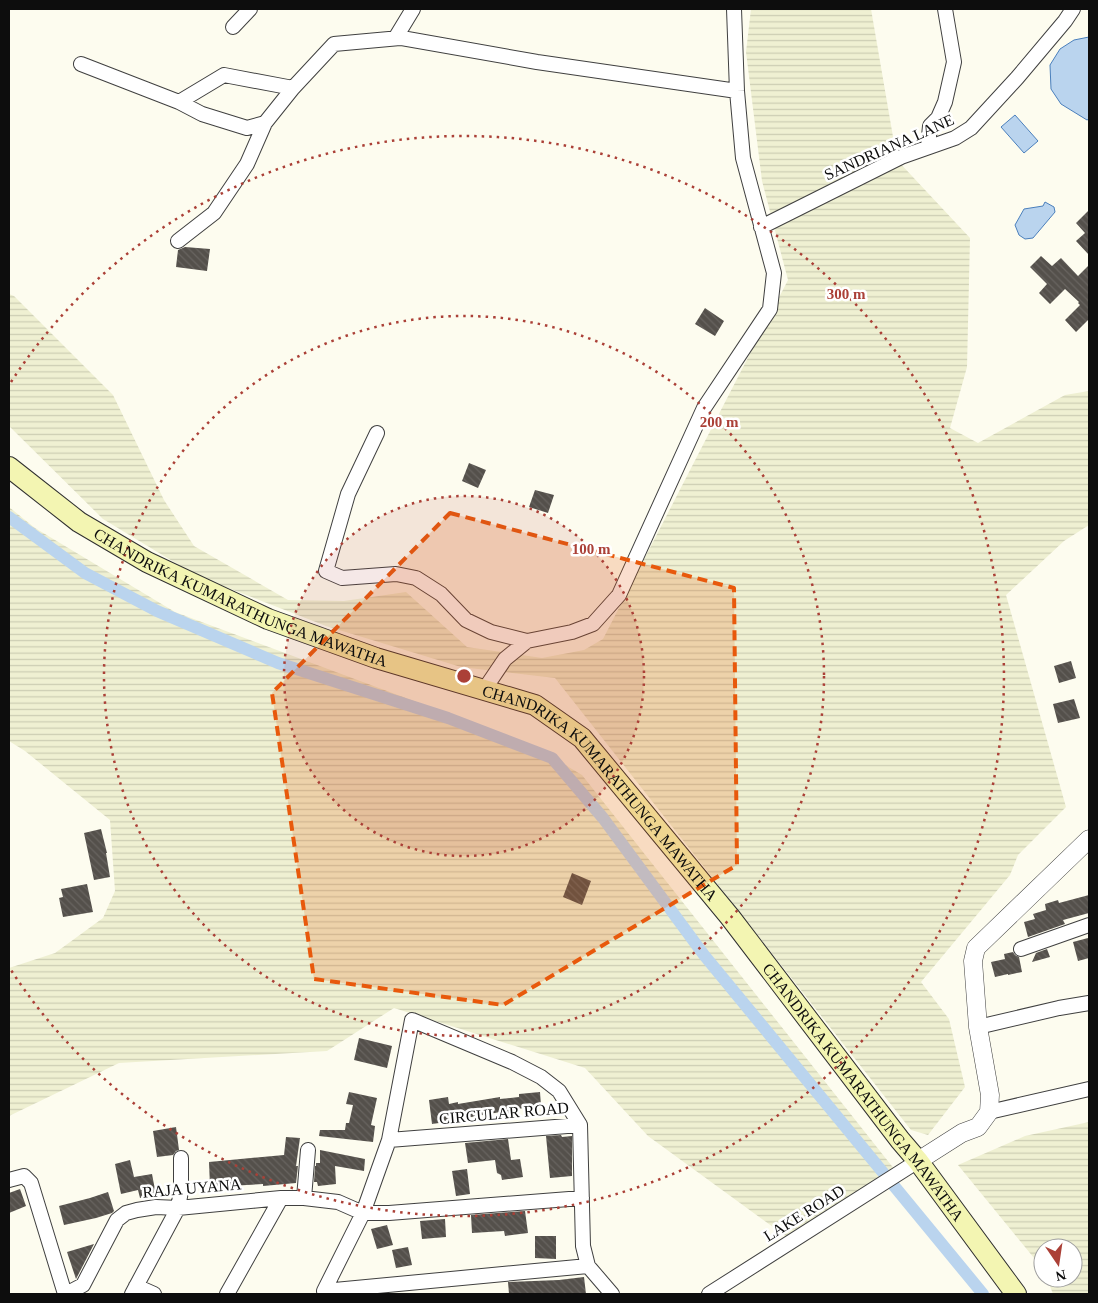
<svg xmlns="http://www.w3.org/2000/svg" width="1098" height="1303" viewBox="0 0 1098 1303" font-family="'Times New Roman',serif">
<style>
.farmland{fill:url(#farmland-rules)}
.water{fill:#bad4ee;stroke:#4a7fbc}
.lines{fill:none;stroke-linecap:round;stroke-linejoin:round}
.canal{stroke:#bad4ee;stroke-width:12}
.building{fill:url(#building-back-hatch)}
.minor-casing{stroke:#404040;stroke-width:16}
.tertiary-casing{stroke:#404040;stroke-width:19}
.secondary-casing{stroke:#2f2f2f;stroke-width:22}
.minor{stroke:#fff;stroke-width:14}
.tertiary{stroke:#fff;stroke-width:18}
.secondary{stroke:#f3f5b2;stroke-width:20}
.marked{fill:#e8590c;fill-opacity:0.2;stroke:#e8590c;stroke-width:4;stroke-dasharray:10 6;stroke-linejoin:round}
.ring{fill:none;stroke:#ab4037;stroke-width:2.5;stroke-dasharray:2.5 5}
.labels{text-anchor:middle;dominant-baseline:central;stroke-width:5;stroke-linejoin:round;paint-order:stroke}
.street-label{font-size:16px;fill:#0d0d0d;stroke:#fff}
.centre{fill:#ab4037;stroke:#fff;stroke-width:2.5}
.ring-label{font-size:15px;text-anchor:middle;font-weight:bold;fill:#ab4037;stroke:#fff;stroke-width:5;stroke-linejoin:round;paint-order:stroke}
</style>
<defs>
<pattern id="farmland-rules" width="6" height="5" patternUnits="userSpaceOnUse" patternTransform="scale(1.25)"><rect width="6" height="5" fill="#eff0d2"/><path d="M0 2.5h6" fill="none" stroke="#cccdb3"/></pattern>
<pattern id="building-back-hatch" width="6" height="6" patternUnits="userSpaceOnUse" patternTransform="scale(1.25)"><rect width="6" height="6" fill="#54504b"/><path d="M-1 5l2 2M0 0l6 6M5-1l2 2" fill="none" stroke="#686460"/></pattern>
</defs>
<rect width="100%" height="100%" fill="#fdfcef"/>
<path class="farmland" d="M751,9H871L897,160L970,238L967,367L950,428L978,443L1065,395L1089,391V525L1064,541L1006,595L1066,807L1018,855L1010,875L921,982L949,1019L965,1087L928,1135L911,1130L555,678L461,667L326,626L197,576L103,519L9,426V294L14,296L113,395L164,500L194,546L288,600L344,601L406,592L467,647L542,658L584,650L603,639L788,280L762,181L746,52Z
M9,507L35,528L175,612L532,745L582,775L895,1170L788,1238L648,1136L585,1068L394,1008L327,1051L119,1063L9,1116V968L55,953L103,918L115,891L110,820L25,751L9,741Z
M1089,1122V1294H1053L1047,1278H1073V1248H1043V1269L958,1165L1025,1136Z"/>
<path class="water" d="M1089,37V119L1087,120L1061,104L1051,89L1050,65L1060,49L1074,40Z
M1015,115L1038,141L1024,153L1001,127Z
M1045,202L1054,207L1055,212L1033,238L1025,239L1019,235L1015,225L1024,209L1043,206Z"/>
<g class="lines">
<path class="canal" d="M9,517L85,573L157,611L278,663L448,718L552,758L603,818L704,955L983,1294"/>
</g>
<path class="building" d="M1089,210V255L1076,241L1085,233L1076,223Z
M185,247L210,249L207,271L176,267L178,250Z
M1041,256L1052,266L1061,258L1078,276L1089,265V319L1076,332L1065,320L1080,305L1078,303L1079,302L1065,289L1050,304L1039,293L1047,284L1030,267Z
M705,308L724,321L715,336L695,324Z
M469,463L486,470L478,488L462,481Z
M535,490L554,495L548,513L529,507Z
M1071,661L1076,678L1059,683L1054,666Z
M1074,699L1080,718L1058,723L1053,704Z
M101,829L107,853H106L110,877L94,880L84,833Z
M572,873L591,881L582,905L563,897Z
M87,884L93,912L63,917L59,898L63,897L61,889Z
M1089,895V913L1063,920L1065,924L1028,937L1024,922L1035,919L1033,914L1046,910L1045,904L1058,900L1059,903Z
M1088,938L1089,945V958L1078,961L1073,942Z
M1047,949L1050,957L1032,962L1036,953Z
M1013,952L1015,955L1019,957L1022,972L1008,975V974L995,977L991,962L1005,959L1004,954Z
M359,1038L392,1046L387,1068L354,1060Z
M349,1092L377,1098L371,1125L375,1126L373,1142L319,1136L320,1130H345L346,1123H349L353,1105L346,1104Z
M540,1092L541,1106L516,1109L517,1116L506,1117V1111L460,1119V1120L432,1124L429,1100L448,1097L449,1104L458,1102V1104L500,1097V1099L519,1097V1094Z
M176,1127L179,1150L176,1151L173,1155L157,1157L153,1131Z
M561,1135L562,1137L572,1136V1176L550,1178L546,1136Z
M286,1137L300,1138L296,1166H298L296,1183L263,1186V1184L210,1187L209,1162L284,1155Z
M508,1139L511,1160L520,1159L523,1177L502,1180L501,1175L497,1173L495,1160L468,1163L465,1143Z
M320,1150L365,1159L364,1171L335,1166L336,1184L318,1186L317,1182H314L315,1166H316V1163H320Z
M130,1160L134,1177L152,1174L156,1195L140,1198L138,1190L121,1194L115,1164Z
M467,1169L470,1194L456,1196L452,1171Z
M20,1189L26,1206L9,1213V1193Z
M108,1192L114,1211L112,1213L96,1218L64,1225L59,1206L90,1198Z
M525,1211L528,1233L505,1236L504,1231L472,1233L471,1215Z
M445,1219L446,1237L422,1239L420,1221Z
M387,1225L393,1245L377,1249L371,1229Z
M535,1236H556V1259L535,1258Z
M94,1244L76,1279L67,1252Z
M408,1247L412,1265L396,1268L392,1250Z
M584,1277L586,1294H509L508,1282L559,1280Z"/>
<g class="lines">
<defs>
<path id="minor" d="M413,9L396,37L537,62L737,91
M233,27L250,9
M81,64L179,102L224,75L293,88L334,44L400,38
M179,102L202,114L247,128L265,123L293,88
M928,147L930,126L938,118L945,102L954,62L945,9
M761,227L901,157L955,138L971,128L1017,78L1065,21L1073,9
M178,241L214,213L247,164L265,123
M377,433L348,494L326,571L342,578L396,574L416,578L441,594L466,620L491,632L527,641L572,632L593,624L619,595L704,408L770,309L774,273L743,158L737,91L734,9
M484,690L505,659L527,641
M1021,949L1089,925
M978,1027L1059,1008L1089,1003
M989,1112L1089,1089
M389,1140L412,1020L512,1062L541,1077L559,1091L580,1125
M9,1180L24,1176L31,1183L65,1294
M304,1198L308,1150
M582,1198L389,1213H363L324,1291L588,1266
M136,1286L154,1294
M66,1294L83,1285L117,1220L126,1213L137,1210L156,1207L178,1208L281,1198H304L338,1202L363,1213L389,1140L580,1125L583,1246L588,1266L612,1294
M132,1294L178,1208L181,1191V1158
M227,1294L281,1198
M709,1294L918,1161"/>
<path id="tertiary" d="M918,1161L962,1133L978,1127L989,1112L990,1095L978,1027L973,961L976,948L1089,839"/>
<g id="secondary">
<path id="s1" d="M9,467L79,522L147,562L268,619L376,658L535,705L582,738L730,917L900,1140L918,1161L1016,1294"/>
</g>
</defs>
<use href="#minor" class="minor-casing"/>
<use href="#tertiary" class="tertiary-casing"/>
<use href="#secondary" class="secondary-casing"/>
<use href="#minor" class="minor"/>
<use href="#tertiary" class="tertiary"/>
<use href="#secondary" class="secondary"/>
</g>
<path class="marked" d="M450,513L734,588L737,865L503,1005L314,979L272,693Z"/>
<circle cx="464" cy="676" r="180" fill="#ab4037" fill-opacity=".12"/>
<g class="ring">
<circle cx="464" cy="676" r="180"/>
<circle cx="464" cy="676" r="360"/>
<path d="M11 382A540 540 0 1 1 11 970"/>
</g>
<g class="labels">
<g class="street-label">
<text transform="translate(889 147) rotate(-24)">SANDRIANA LANE</text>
<text stroke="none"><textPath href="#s1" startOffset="268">CHANDRIKA KUMARATHUNGA MAWATHA</textPath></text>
<text stroke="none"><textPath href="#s1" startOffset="688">CHANDRIKA KUMARATHUNGA MAWATHA</textPath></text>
<text stroke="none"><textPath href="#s1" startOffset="1092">CHANDRIKA KUMARATHUNGA MAWATHA</textPath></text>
<text transform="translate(504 1113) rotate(-5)">CIRCULAR ROAD</text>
<text transform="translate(192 1188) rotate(-5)">RAJA UYANA</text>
<text transform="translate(804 1213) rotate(-32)">LAKE ROAD</text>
</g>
</g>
<circle cx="464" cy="676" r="8" class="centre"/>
<g class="ring-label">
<text x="846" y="299">300 m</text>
<text x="719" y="427">200 m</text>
<text x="591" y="554">100 m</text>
</g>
<rect width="1098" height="1303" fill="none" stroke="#0d0d0d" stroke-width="20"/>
<g transform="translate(1058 1263) rotate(167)"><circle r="24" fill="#ffffff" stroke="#9e9e9e"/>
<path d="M0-4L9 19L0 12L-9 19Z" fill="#ab4037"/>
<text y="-8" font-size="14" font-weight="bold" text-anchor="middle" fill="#0d0d0d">N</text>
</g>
</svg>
